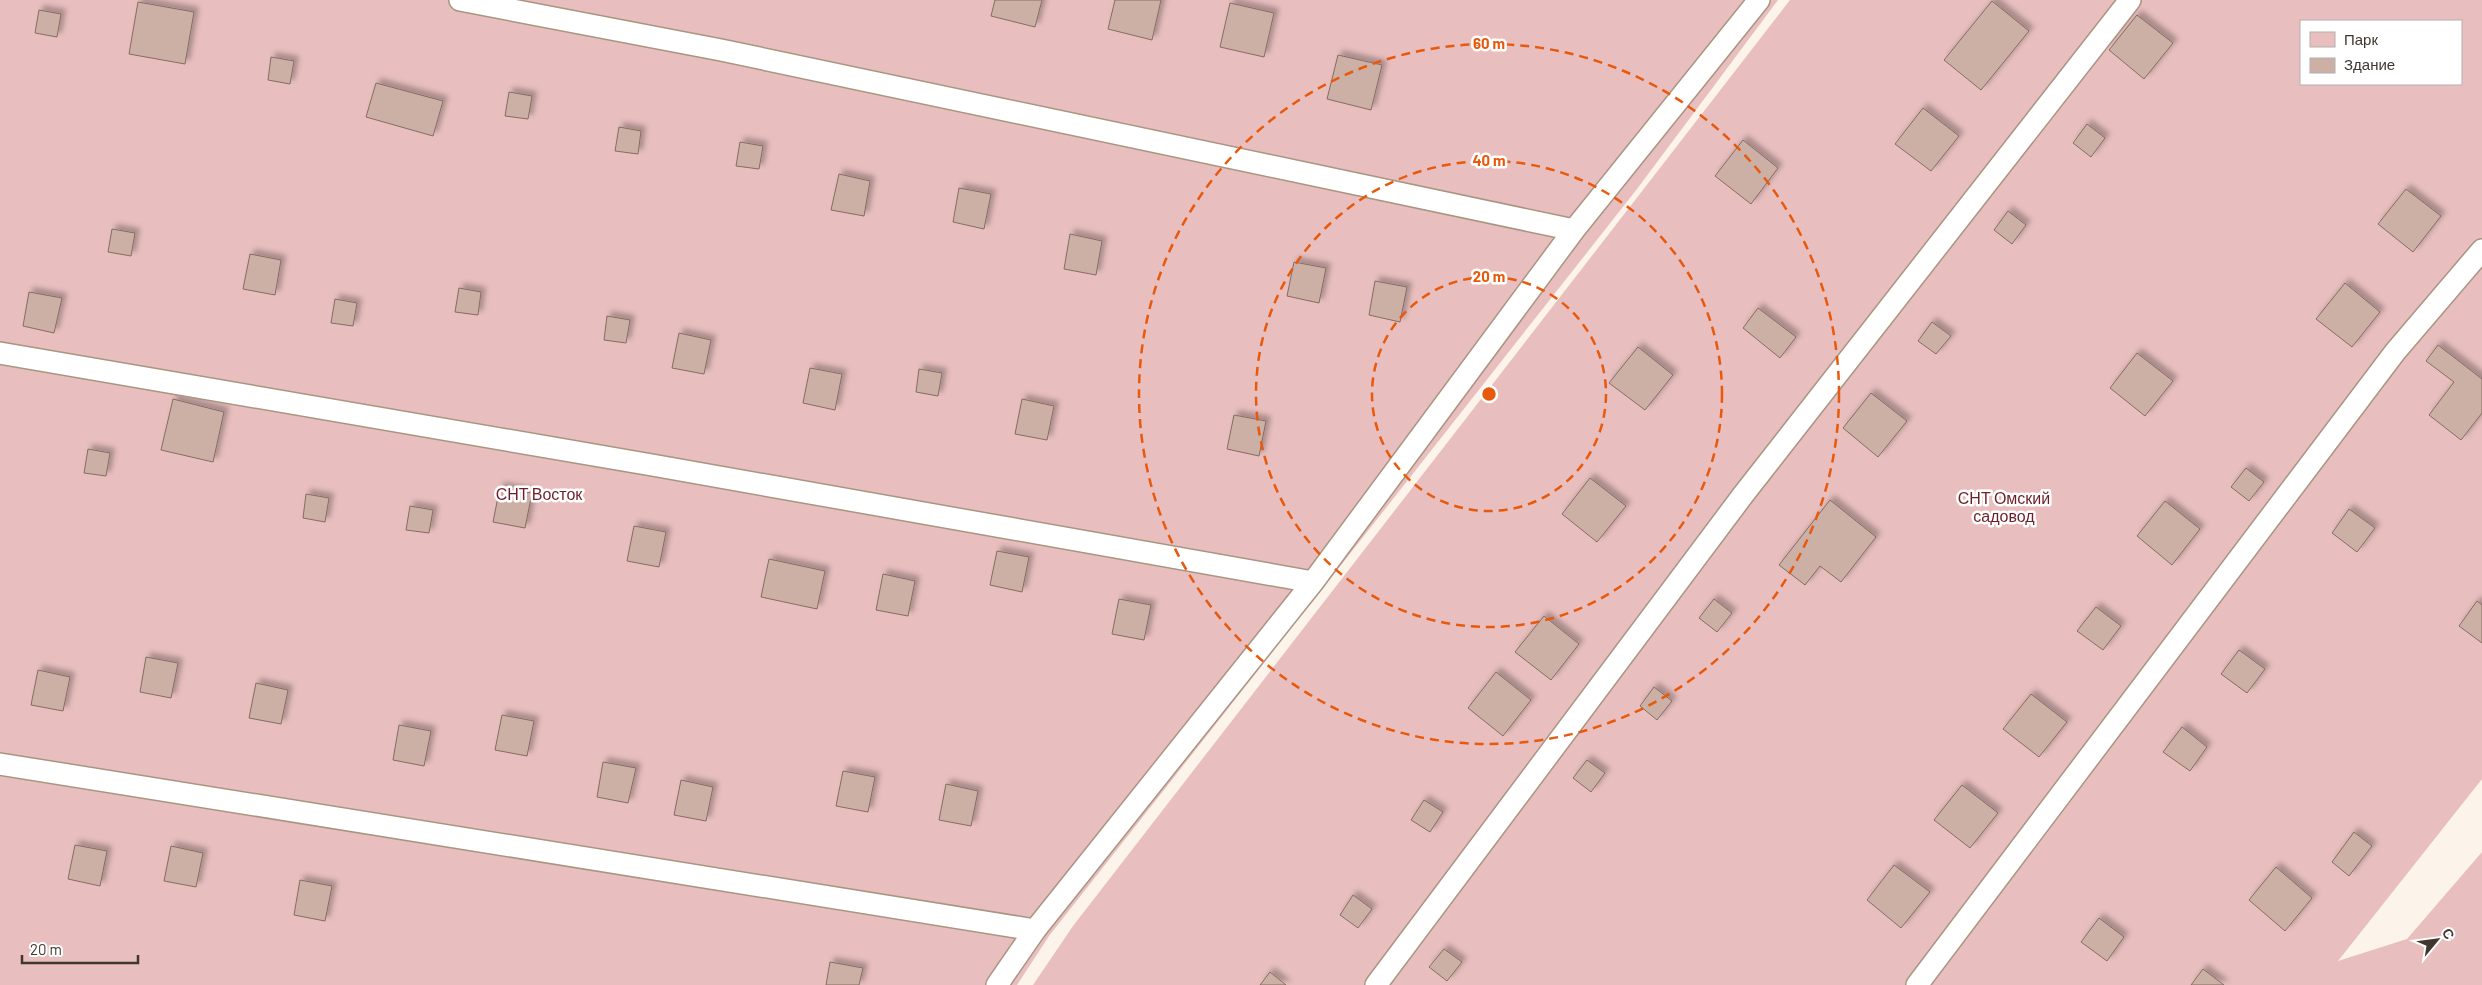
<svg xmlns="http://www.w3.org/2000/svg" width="2482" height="985" viewBox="0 0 2482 985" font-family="Barlow,sans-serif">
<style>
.green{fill:#e8bebe;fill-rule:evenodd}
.building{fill:#cdb0a5;stroke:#866c62;filter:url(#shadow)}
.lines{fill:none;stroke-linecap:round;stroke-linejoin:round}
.service-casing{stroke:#a99581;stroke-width:24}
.service{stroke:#fff;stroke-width:21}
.ring{fill:none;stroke:#e8590c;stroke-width:2.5;stroke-dasharray:9 6}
.labels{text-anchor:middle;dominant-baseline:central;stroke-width:5;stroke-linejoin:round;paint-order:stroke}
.park-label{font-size:16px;fill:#6c1f28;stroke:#fff}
.centre{fill:#e8590c;stroke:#fff;stroke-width:2.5}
.ring-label{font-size:15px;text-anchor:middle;font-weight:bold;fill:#e8590c;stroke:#fff;stroke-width:5;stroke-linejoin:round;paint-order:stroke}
</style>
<defs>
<filter id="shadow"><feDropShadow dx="4.5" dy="-4.5" stdDeviation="2.5" flood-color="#0004"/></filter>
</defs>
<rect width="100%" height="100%" fill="#fcf3ea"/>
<path class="green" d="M0,0H1778L1637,189L1049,936L1017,985H0Z
M1790,0H2482V779L2338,961L2407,939L2482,852V985H1033L1073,926ZM2301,21H2461V84H2301Z"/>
<path class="building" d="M995,0H1042L1035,27L991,16Z
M1115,0H1161L1152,40L1108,29Z
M1992,1L2029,31L1981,90L1944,60Z
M138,2L194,12L185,64L129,54Z
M1230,3L1274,13L1264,57L1220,47Z
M39,10L61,14L57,37L35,33Z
M2137,15L2173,43L2144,79L2109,50Z
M1338,55L1382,65L1371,110L1327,99Z
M271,57L294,61L290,84L268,80Z
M376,83L443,101L433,136L366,117Z
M509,92L532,96L528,119L505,116Z
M1923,108L1959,136L1931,171L1895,144Z
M2087,124L2105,138L2091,157L2073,143Z
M619,127L641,131L638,154L615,151Z
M1743,140L1778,168L1751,204L1715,176Z
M740,142L763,146L759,169L736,166Z
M839,174L870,181L864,216L831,210Z
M959,188L991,194L984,229L953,222Z
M2406,189L2441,216L2413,252L2378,224Z
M2008,211L2026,225L2012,244L1994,230Z
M112,229L135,233L131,256L108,252Z
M1070,234L1102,241L1096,275L1064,269Z
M250,254L281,260L275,295L243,289Z
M1294,262L1326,268L1319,303L1287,296Z
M1375,281L1407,287L1400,322L1369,315Z
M2345,283L2380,312L2352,347L2316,319Z
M459,288L481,292L478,315L455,312Z
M29,292L62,298L54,333L23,326Z
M335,299L357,303L353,326L331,323Z
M1758,308L1796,337L1780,358L1743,328Z
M607,316L630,320L626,343L604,340Z
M1932,322L1951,336L1936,354L1918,341Z
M679,333L711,340L704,374L672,368Z
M2438,345L2482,379V413L2461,440L2429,415L2454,382L2426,361Z
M1638,347L1673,375L1645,410L1609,383Z
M2137,353L2173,381L2145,416L2110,388Z
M810,368L842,374L835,410L803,403Z
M919,369L942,373L938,396L916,392Z
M1871,393L1907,421L1878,457L1843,428Z
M173,399L224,412L213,462L161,450Z
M1022,399L1054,406L1047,440L1015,434Z
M1234,415L1266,421L1259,456L1227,449Z
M88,449L110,453L106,476L84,473Z
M2246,468L2264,482L2249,501L2231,487Z
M1590,478L1626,506L1597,542L1562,514Z
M500,487L532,493L525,528L493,522Z
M306,494L329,498L325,522L303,518Z
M1830,500L1876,537L1841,582L1820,566L1805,585L1779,565Z
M2165,501L2200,529L2172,565L2137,536Z
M410,506L433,510L429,533L406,530Z
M2349,509L2375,528L2357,552L2332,533Z
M634,526L666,532L659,567L627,561Z
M997,551L1029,557L1022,592L990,585Z
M769,559L825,571L817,609L761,597Z
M883,574L915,581L908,616L876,610Z
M1119,599L1151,605L1144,640L1112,634Z
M1714,599L1732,613L1717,632L1699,618Z
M2477,601L2482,605V643L2459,626Z
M2096,607L2121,626L2103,650L2077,631Z
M1544,616L1579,644L1551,680L1515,652Z
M2239,650L2265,669L2247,693L2221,674Z
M146,657L178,663L171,698L140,692Z
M38,670L70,677L63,711L31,705Z
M1496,672L1531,700L1503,736L1468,708Z
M256,683L288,690L281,724L249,718Z
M1654,687L1672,701L1657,720L1640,706Z
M2031,694L2067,722L2039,757L2003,729Z
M502,715L534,721L527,756L495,750Z
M399,725L431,731L424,766L393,760Z
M2182,727L2207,747L2190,771L2163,752Z
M1587,760L1605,773L1591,792L1573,778Z
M603,762L636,768L628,803L597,797Z
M843,771L875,777L868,812L836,806Z
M681,780L713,787L706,821L674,815Z
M946,784L978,791L971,826L939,820Z
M1962,785L1998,813L1970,848L1934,820Z
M1424,800L1443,812L1430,832L1411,820Z
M2354,832L2372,846L2349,876L2332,862Z
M75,845L107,851L100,886L68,879Z
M171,846L203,853L196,887L164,881Z
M1894,865L1930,892L1901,928L1867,900Z
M2276,867L2312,898L2285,931L2249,900Z
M300,880L332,886L325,921L294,915Z
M1353,895L1372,909L1358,928L1340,915Z
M2099,918L2124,937L2107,961L2081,942Z
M1444,949L1462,962L1447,981L1429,967Z
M830,962L863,968L859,985H826Z
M2203,969L2224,985H2191Z
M1270,972L1286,985H1260Z"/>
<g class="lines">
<defs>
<path id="service" d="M460,0L721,50L1574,230
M0,353L652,465L1313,582
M0,764L1035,930
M997,985L1035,930L1313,582L1574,230L1759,0
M1376,985L1743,495L2130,0
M1917,985L2395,352L2482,250"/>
</defs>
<use href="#service" class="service-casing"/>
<use href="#service" class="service"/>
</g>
<g class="ring">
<circle cx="1489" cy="394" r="117"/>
<circle cx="1489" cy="394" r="233"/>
<circle cx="1489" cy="394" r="350"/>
</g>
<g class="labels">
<g class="park-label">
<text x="539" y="493">СНТ Восток</text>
<text x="2004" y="497">СНТ Омский<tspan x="2004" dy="18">садовод</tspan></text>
</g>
</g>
<circle cx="1489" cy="394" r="8" class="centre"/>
<g class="ring-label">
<text x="1489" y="49">60 m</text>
<text x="1489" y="166">40 m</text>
<text x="1489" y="282">20 m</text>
</g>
<rect x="2300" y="20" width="162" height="65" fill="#ffffff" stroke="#b3afac"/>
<rect x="2310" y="32" width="25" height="15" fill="#e8bebe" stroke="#b3afac"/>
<text x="2344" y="45" font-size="15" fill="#40372f">Парк</text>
<rect x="2310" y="58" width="25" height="15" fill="#cdb0a5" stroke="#b3afac"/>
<text x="2344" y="70" font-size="15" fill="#40372f">Здание</text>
<g transform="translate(2437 940) rotate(61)" stroke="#ffffff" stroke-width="4" paint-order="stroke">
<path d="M0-4L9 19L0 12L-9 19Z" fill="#40372f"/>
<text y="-8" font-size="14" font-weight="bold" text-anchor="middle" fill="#40372f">С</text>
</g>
<path d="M22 955v8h116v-8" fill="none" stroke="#40372f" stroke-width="2.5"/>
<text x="30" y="955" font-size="15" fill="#40372f" stroke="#ffffff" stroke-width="4" paint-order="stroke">20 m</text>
</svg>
